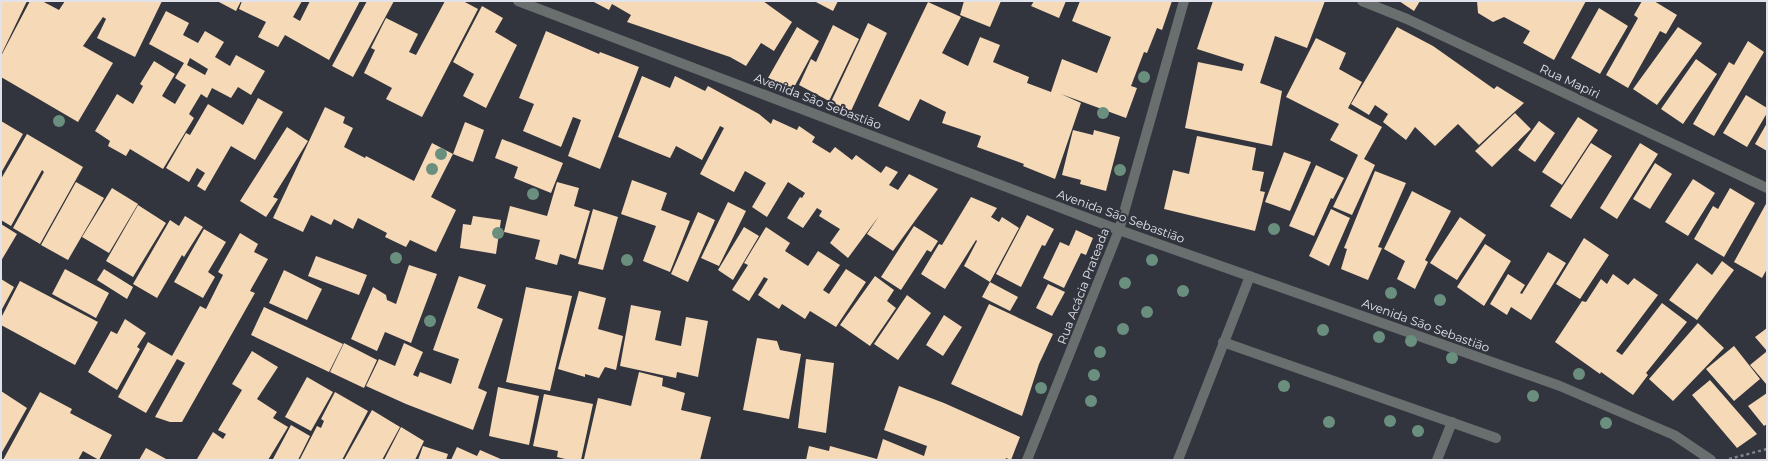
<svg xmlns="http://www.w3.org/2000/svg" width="1768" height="461" viewBox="0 0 1768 461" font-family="Montserrat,sans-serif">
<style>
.building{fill:#f6d9b6;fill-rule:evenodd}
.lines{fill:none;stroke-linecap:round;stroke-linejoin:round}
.path{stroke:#81828b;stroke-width:2.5;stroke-dasharray:3 3;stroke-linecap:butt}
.minor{stroke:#686f6e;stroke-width:10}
.tree{fill:#6b8f7e}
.labels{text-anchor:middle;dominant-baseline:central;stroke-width:4;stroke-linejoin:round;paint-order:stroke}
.street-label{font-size:12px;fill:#e2e3ea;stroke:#32343e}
</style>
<rect width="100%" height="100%" fill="#32343e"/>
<path class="building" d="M1,1H27L1,55Z
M30,1H42L59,10L65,1H162L135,57L97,38L106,19L103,17L83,46L113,63L78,122L1,77V56Z
M217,1H241L236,11Z
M242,1H302L293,17L300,21L310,1H360L329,60L285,35L278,47L258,37L266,22L239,9Z
M367,1H394L353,77L332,66Z
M445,1H463L478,9L422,117L386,99L392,88L364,73L375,50L371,48L386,18L418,34L409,52L416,55Z
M592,1H763L792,22L774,51L761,43L746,66L730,57L627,22L631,15L612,4L609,10Z
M814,1H838L833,11Z
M964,1H1001L990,27L960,15Z
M1034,1H1066L1059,18L1031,6Z
M1080,1H1172L1162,30L1157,28L1147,53L1144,52L1131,86L1137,88L1126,118L1061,94L1081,103L1055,179L1023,166L1024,164L977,147L981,136L942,123L946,112L920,99L909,121L878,106L928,2L961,17L942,53L968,66L980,37L1000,45L993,62L1029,77L1027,83L1051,92L1062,59L1097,73L1111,37L1072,21Z
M1213,1H1325L1307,48L1275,36L1260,83L1282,91L1272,146L1185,128L1198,62L1242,71L1244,64L1197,49Z
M1399,1H1420L1414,11Z
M1477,1H1586L1554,60L1523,43L1530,31L1504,17L1493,22L1478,13Z
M1642,1H1654L1677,15L1666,34L1660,31L1628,88L1606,75L1638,18L1634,15Z
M482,6L503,18L495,32L517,45L486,108L463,96L474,74L453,62Z
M1599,8L1628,26L1600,74L1571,58Z
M166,11L189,23L183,35L198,43L205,31L224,42L215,57L230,66L236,55L265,71L251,95L238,87L231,98L212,88L207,98L201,94L189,114L194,118L163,169L130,149L126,156L108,146L110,141L95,131L117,94L133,104L143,86L140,84L154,61L175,74L162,96L175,104L186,85L175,78L184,63L149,44ZM190,58L208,69L205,75L187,65Z
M868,23L887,33L851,111L831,102Z
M833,25L859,39L829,101L799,85L811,59L816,62Z
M797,27L819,41L792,91L768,78Z
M1397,27L1433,46L1494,89L1497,86L1524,103L1479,145L1458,124L1435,146L1415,127L1406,140L1383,122L1388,114L1375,105L1369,115L1351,104Z
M1678,27L1702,43L1657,105L1633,89Z
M546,31L599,54L600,52L639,67L600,169L568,156L581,120L573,117L561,147L523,131L534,104L519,98Z
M1316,38L1346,53L1339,69L1362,82L1348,108L1382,127L1364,159L1375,165L1352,215L1333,207L1358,155L1330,140L1339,124L1286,97Z
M1748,41L1764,52L1714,136L1693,124L1729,62L1734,65Z
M1696,59L1717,74L1683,124L1661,109Z
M642,76L670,88L675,76L705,91L708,86L759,114L771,124L773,119L797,130L799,126L815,137L812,142L830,153L835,147L852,160L856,155L881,173L886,166L898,172L889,185L898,190L909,174L938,189L893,251L867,234L879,216L848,258L830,243L840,229L819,216L822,211L817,208L803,228L787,218L800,197L802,198L805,193L788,182L767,217L752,207L766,183L745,171L734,192L700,174L724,128L720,126L702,160L676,146L670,158L618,137Z
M1746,95L1767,108V113L1747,147L1723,133Z
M258,98L283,112L255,160L231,146L205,191L197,186L205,173L197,168L189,182L166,168L186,133L190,135L208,104L243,125Z
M325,107L345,117L343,123L353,128L344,147L365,158L366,156L414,181L432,143L453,154L431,197L456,210L436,252L410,240L406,247L385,237L387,233L358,218L353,229L334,219L331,225L311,215L303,232L273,218Z
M1515,113L1531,129L1492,167L1475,151Z
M1578,117L1598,130L1562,185L1542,172Z
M1,121L23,134L1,173Z
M1539,121L1555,133L1535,162L1518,150Z
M465,122L484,130L473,162L453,154Z
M1767,123V151L1755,144Z
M287,127L308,141L273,197L278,199L266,217L240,201Z
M1073,130L1093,135L1094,130L1120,137L1106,191L1080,184L1081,180L1062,175Z
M27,134L83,167L40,244L13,228L44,172L42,170L11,226L1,220V179Z
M1197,136L1256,148L1252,170L1264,172L1260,191L1265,192L1255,231L1164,209L1173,170L1189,174Z
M502,139L563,163L551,193L514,178L518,167L495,158Z
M1591,143L1612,156L1571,219L1550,206Z
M1640,143L1658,154L1617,219L1600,208Z
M1284,152L1311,162L1290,211L1265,202Z
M1655,163L1672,174L1650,209L1633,199Z
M1316,165L1344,178L1333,199L1331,198L1314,236L1289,226Z
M1375,171L1406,183L1378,247L1382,248L1368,280L1341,269L1347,249L1344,248Z
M1693,179L1715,193L1688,236L1665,222Z
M632,180L667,193L661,210L690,221L670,272L643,261L656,226L621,214Z
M76,182L104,198L68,260L41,245Z
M557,182L579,188L574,206L590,211L576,259L560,254L557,265L535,259L540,240L504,232L510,206L547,216Z
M112,188L138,204L109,253L82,237Z
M1730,188L1755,203L1724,257L1694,239L1713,206L1718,209Z
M1412,191L1451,211L1425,260L1428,262L1415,289L1397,279L1405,261L1384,249Z
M971,197L997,208L991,217L999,222L1002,217L1019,228L990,282L964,266L977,241L976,240L945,289L921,274L939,244L942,245Z
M728,202L746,211L719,266L701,258Z
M1767,202V269L1762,278L1734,262Z
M138,205L166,223L133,277L106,261Z
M593,209L618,217L603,270L578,264Z
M1331,209L1350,218L1329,266L1309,256Z
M698,212L715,220L688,282L671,274Z
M1027,215L1054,229L1045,246L1042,245L1021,287L996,274Z
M185,216L203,227L184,257L182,255L157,298L133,284L170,220L179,226Z
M473,216L501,220L496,254L460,248L463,224L471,225Z
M1460,217L1486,235L1457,280L1430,263Z
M1,224L17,234L1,261Z
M914,226L938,241L931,252L927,250L901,290L881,277Z
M744,227L759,236L733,280L718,270Z
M766,227L790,243L785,251L808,266L818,251L840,265L823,290L829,294L846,269L866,282L836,327L810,311L805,319L782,304L779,309L758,295L768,279L764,277L749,301L732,290L748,265L744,263Z
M204,229L226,242L208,272L215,277L203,298L174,282Z
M1076,230L1093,238L1086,255L1081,253L1064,288L1043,278L1060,242L1069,246Z
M240,233L258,244L254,252L268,259L250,291L255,293L182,422H170L155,417L185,363L177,359L146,413L118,397L148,342L172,356L200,306L206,309L223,275L218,272Z
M1584,238L1609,255L1580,299L1556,284Z
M1485,244L1511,261L1484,306L1457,287Z
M1548,252L1566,263L1531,320L1511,307L1507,315L1490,304L1508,274L1525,285L1520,293L1522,294Z
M316,256L367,275L359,295L308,276Z
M1722,261L1734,270L1697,320L1669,300L1697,263L1712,275Z
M409,265L437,274L411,343L385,332L377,351L351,339L373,287L386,295L387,300L396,304Z
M65,269L109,293L96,318L52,294Z
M104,269L133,287L127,299L97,280Z
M284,270L322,289L307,320L269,303Z
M1613,274L1628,285L1634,278L1658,295L1616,351L1622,355L1662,303L1687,322L1646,373L1648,375L1633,395L1601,372L1600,374L1555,342L1582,301L1586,302L1601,279L1607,284Z
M459,276L486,285L477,308L503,319L478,388L487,392L473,430L406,404L366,386L379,359L395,366L404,343L423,352L413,375L418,377L420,372L451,384L459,359L433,350Z
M875,276L894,290L887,301L896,308L870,346L840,325Z
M1,279L14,287L1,311Z
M20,281L98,322L75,365L1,325V318Z
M990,282L1018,297L1010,311L982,297Z
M1048,284L1065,292L1052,316L1036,308Z
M526,287L572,296L550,391L506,382Z
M579,291L606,298L598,329L623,336L616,370L605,367L599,378L585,374V377L558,369Z
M907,295L931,313L898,360L874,344Z
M989,304L1053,334L1039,364L1022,416L951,384Z
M631,305L661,311L655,340L681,346L686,317L708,321L698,377L677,372L676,378L620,366Z
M264,307L343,344L329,372L251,335Z
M944,315L962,327L943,356L926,345Z
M125,319L146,333L137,347L140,349L117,390L88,372L111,331L117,334Z
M1698,323L1724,348L1673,401L1649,379Z
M1767,328V351L1755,337Z
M757,338L777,341L780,350L801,354L789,419L743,410Z
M344,343L377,360L364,388L330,372Z
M1734,346L1760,379L1734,401L1706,369Z
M252,351L278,367L257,399L277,412L273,418L288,427L268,460H200L197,459L213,432L223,439L226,434L218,430L242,390L232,384Z
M1766,352L1767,353V385L1750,365Z
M806,359L834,363L826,433L798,428Z
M639,372L663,378L662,386L685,393L681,410L711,417L700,460L584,459L598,398L631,406Z
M307,377L333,392L311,431L285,417Z
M1710,380L1757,434L1737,448L1692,395Z
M899,386L944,403L1020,437L1011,460L1006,458L1005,460H806L809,446L829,451L830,446L877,459L883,439L924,456L927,446L884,430Z
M498,387L539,396L529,445L489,436Z
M1,391L27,408L1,454Z
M40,392L72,409L70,413L112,435L99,460L83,451L78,460H3Z
M335,392L368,411L342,460H302L300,459L317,426L321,428L324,421L321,419Z
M1767,393V424L1764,426L1748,406Z
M544,394L593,404L581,460H569L557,457L558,451L533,446Z
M372,410L400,427L382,460H344Z
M291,425L310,436L298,460H275L273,459Z
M401,427L424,441L415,460H384Z
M423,446L448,454L446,460H418Z
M457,447L477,456L480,450L503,460H451Z
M146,448L168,460H139Z"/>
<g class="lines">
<path class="path" d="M1729,459L1767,449"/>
<path class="minor" d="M518,1L1119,230L1560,386L1674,435L1711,460
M1362,1L1407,19L1767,188
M1223,342L1496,438
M1027,460L1119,230L1184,1
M1178,460L1250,276
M1437,460L1452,422"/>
</g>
<g class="tree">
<circle cx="1144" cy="77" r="6"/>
<circle cx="1103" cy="113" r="6"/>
<circle cx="59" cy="121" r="6"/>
<circle cx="441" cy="154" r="6"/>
<circle cx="432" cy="169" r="6"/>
<circle cx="1120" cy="170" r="6"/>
<circle cx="533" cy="194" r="6"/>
<circle cx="1274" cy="229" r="6"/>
<circle cx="498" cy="233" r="6"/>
<circle cx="396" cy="258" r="6"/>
<circle cx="627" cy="260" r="6"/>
<circle cx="1152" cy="260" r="6"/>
<circle cx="1125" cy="283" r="6"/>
<circle cx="1183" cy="291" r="6"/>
<circle cx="1391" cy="293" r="6"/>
<circle cx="1440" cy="300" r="6"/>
<circle cx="1147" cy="312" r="6"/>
<circle cx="430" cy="321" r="6"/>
<circle cx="1123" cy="329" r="6"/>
<circle cx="1323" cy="330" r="6"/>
<circle cx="1379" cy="337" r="6"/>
<circle cx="1411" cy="341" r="6"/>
<circle cx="1100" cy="352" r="6"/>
<circle cx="1452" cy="358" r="6"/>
<circle cx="1579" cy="374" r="6"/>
<circle cx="1094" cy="375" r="6"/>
<circle cx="1284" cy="386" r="6"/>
<circle cx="1041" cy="388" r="6"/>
<circle cx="1533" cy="396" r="6"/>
<circle cx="1091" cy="401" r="6"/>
<circle cx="1390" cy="421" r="6"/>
<circle cx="1329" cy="422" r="6"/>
<circle cx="1606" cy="423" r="6"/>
<circle cx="1418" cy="431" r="6"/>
</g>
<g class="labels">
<g class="street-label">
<text transform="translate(1570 81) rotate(25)">Rua Mapiri</text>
<text transform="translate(818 101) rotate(21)">Avenida São Sebastião</text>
<text transform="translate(1121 216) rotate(20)">Avenida São Sebastião</text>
<text transform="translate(1083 286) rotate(-69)">Rua Acácia Prateada</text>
<text transform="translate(1426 325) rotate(20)">Avenida São Sebastião</text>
</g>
</g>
<rect width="1768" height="461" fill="none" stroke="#e2e3ea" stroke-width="4"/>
</svg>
